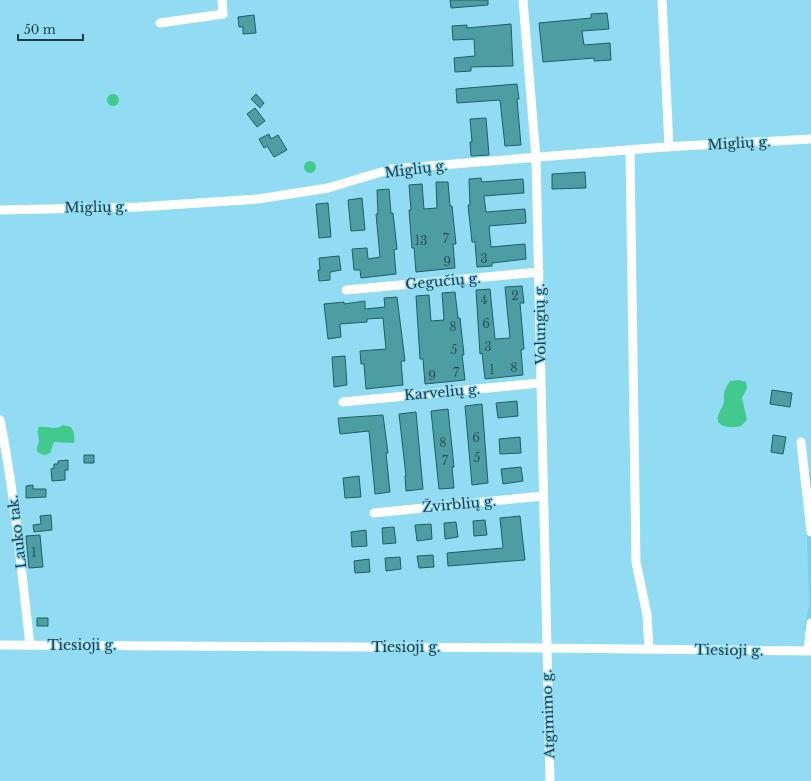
<svg xmlns="http://www.w3.org/2000/svg" width="811" height="781" viewBox="0 0 811 781" font-family="'Libre Baskerville',serif">
<style>
.built{fill:#7ccfea}
.water{fill:#41c98e}
.building{fill:#4c9ea3;stroke:#1f5f63}
.lines{fill:none;stroke-linecap:round;stroke-linejoin:round}
.minor{stroke:#fff;stroke-width:9}
.labels{text-anchor:middle;dominant-baseline:central;stroke-width:3;stroke-linejoin:round;paint-order:stroke}
.number-label{font-size:12px;fill:#2a545d}
.street-label{font-size:14px;fill:#1e3c46;stroke:#91dbf3}
</style>
<rect width="100%" height="100%" fill="#91dbf3"/>
<path class="built" d="M811,472V630H804L809,606L805,473Z"/>
<path class="water" d="M107 100a6 6 0 1 1 12 0a6 6 0 1 1-12 0Z
M304 167a6 6 0 1 1 12 0a6 6 0 1 1-12 0Z
M738,380L746,382L747,388L742,398L747,420L741,426C734,428 715,429 718,416C719,411 723,407 724,402C724,401 724,397 724,396C724,390 727,386 730,381Z
M63,425L71,427C74,432 75,437 74,443L54,442L50,453C44,456 41,455 37,451C36,447 39,444 39,441C39,435 36,433 39,427C48,426 55,431 63,425Z"/>
<path class="building" d="M450,0H488V5L451,8Z
M607,13L609,29L582,31L584,45L610,43L611,60L594,61V58L543,62L539,23L591,18V14Z
M254,15L256,33L243,34V27H239L238,17Z
M511,24L513,66L471,67V71L455,72L454,58L475,56L474,39L453,40L452,26L467,25V28Z
M517,84L519,99H517L521,145L505,146L500,100L457,103L456,89Z
M256,94L264,103L260,108L251,99Z
M255,108L265,121L257,127L247,114Z
M486,118L489,155L471,156L470,142H472L470,119Z
M269,134L271,139L278,135L287,150L274,157L267,146L264,148L259,139Z
M585,172L586,188L552,189V174Z
M481,178L482,182L523,179L524,193L484,196L486,212L525,209L526,223L489,226L491,247L525,244L526,259L492,263V266L477,267L475,242H472L468,205H470L469,179Z
M436,182H448L450,206H452L456,244H453L455,268L416,272L414,248H412L409,210H411L409,185L422,184L424,209L437,208Z
M389,189L391,213H393L397,249L394,250L396,274L361,278L360,270H354L352,249L367,248L368,259L380,257L376,214H378L377,190Z
M362,198L365,230L351,231L348,200Z
M328,203L331,237L319,238L316,204Z
M339,256L341,270L330,272V280L319,281L318,270H320L319,258Z
M522,286L524,303H520L524,349L521,350L523,375L485,379L482,353L480,354L476,290L490,289L495,339L510,338L505,287Z
M455,292L458,318H460L464,355H462L465,380L425,384L423,359H420L416,296L429,295L431,321L444,320L442,293Z
M397,297L405,361H401L403,385L366,389L364,364H361L360,351L386,349L383,318L367,319V322L340,324L341,337L328,339L324,304L344,302V304L365,301V309L385,307L384,298Z
M345,356L347,385L334,387L332,357Z
M772,390L792,393L790,407L770,404Z
M517,401L518,416L498,418L496,403Z
M482,404L488,483L472,485L465,406Z
M448,409L454,467H452L454,488L439,489L431,411Z
M416,412L423,489L406,491L405,476H406L399,414Z
M383,415L388,453H386L390,492L375,494L369,431L340,434L338,418Z
M773,435L786,437L783,454L771,452Z
M520,437L521,453L500,454L499,439Z
M84,455H94V463H84Z
M68,460V470H65V480L52,481L51,469L54,468V464H58V461Z
M521,467L523,481L503,484L501,469Z
M359,476L361,497L345,498L343,478Z
M33,485V489H46V497L26,498V486Z
M51,515L52,530L34,532L33,525L41,524L40,516Z
M520,516L525,560L448,566L447,553L503,548L500,518Z
M485,520L487,535L474,536L473,521Z
M456,522L458,537L445,539L444,523Z
M431,524L432,539L417,541L415,525Z
M394,527L396,543L383,544L382,528Z
M366,530L367,546L352,547L351,532Z
M40,535L43,567L29,568L26,536Z
M433,555L434,567L419,568L417,556Z
M400,557L401,569L386,571L385,558Z
M369,559L370,572L355,573L354,561Z
M37,618H48V626H37Z"/>
<g class="lines">
<path class="minor" d="M523,0L536,158L550,781
M662,0L669,147
M160,23L223,14L222,0
M630,151L636,562L647,615L649,649
M0,210L139,207L258,199L328,188L391,169L665,147L811,139
M346,290L539,272
M343,402L540,383
M0,420C15,494 21,570 30,645
M801,442L811,532
M374,513L543,496
M0,645L546,648L811,651
M808,651L811,623"/>
</g>
<g class="labels">
<g class="number-label">
<text x="446" y="238">7</text>
<text x="421" y="240">13</text>
<text x="484" y="258">3</text>
<text x="447" y="261">9</text>
<text x="515" y="295">2</text>
<text x="484" y="299">4</text>
<text x="486" y="323">6</text>
<text x="453" y="326">8</text>
<text x="488" y="346">3</text>
<text x="454" y="349">5</text>
<text x="514" y="367">8</text>
<text x="492" y="369">1</text>
<text x="456" y="372">7</text>
<text x="432" y="375">9</text>
<text x="476" y="437">6</text>
<text x="443" y="442">8</text>
<text x="477" y="457">5</text>
<text x="445" y="460">7</text>
<text x="34" y="552">1</text>
</g>
<g class="street-label">
<text transform="translate(739 143) rotate(-3)">Miglių g.</text>
<text transform="translate(416 169) rotate(-7)">Miglių g.</text>
<text transform="translate(96 207) rotate(-1)">Miglių g.</text>
<text transform="translate(443 281) rotate(-5)">Gegučių g.</text>
<text transform="translate(540 324) rotate(-91)">Volungių g.</text>
<text transform="translate(442 392) rotate(-5)">Karvelių g.</text>
<text transform="translate(459 504) rotate(-5)">Žvirblių g.</text>
<text transform="translate(17 532) rotate(-97)">Lauko tak.</text>
<text x="82" y="645">Tiesioji g.</text>
<text x="406" y="647">Tiesioji g.</text>
<text transform="translate(729 650) rotate(1)">Tiesioji g.</text>
<text transform="translate(548 714) rotate(-92)">Atgimimo g.</text>
</g>
</g>
<path d="M18 34v6h65v-6" fill="none" stroke="#1e3c46" stroke-width="2"/>
<text x="24" y="34" font-size="12" fill="#1e3c46" stroke="#91dbf3" stroke-width="3" paint-order="stroke">50 m</text>
</svg>
